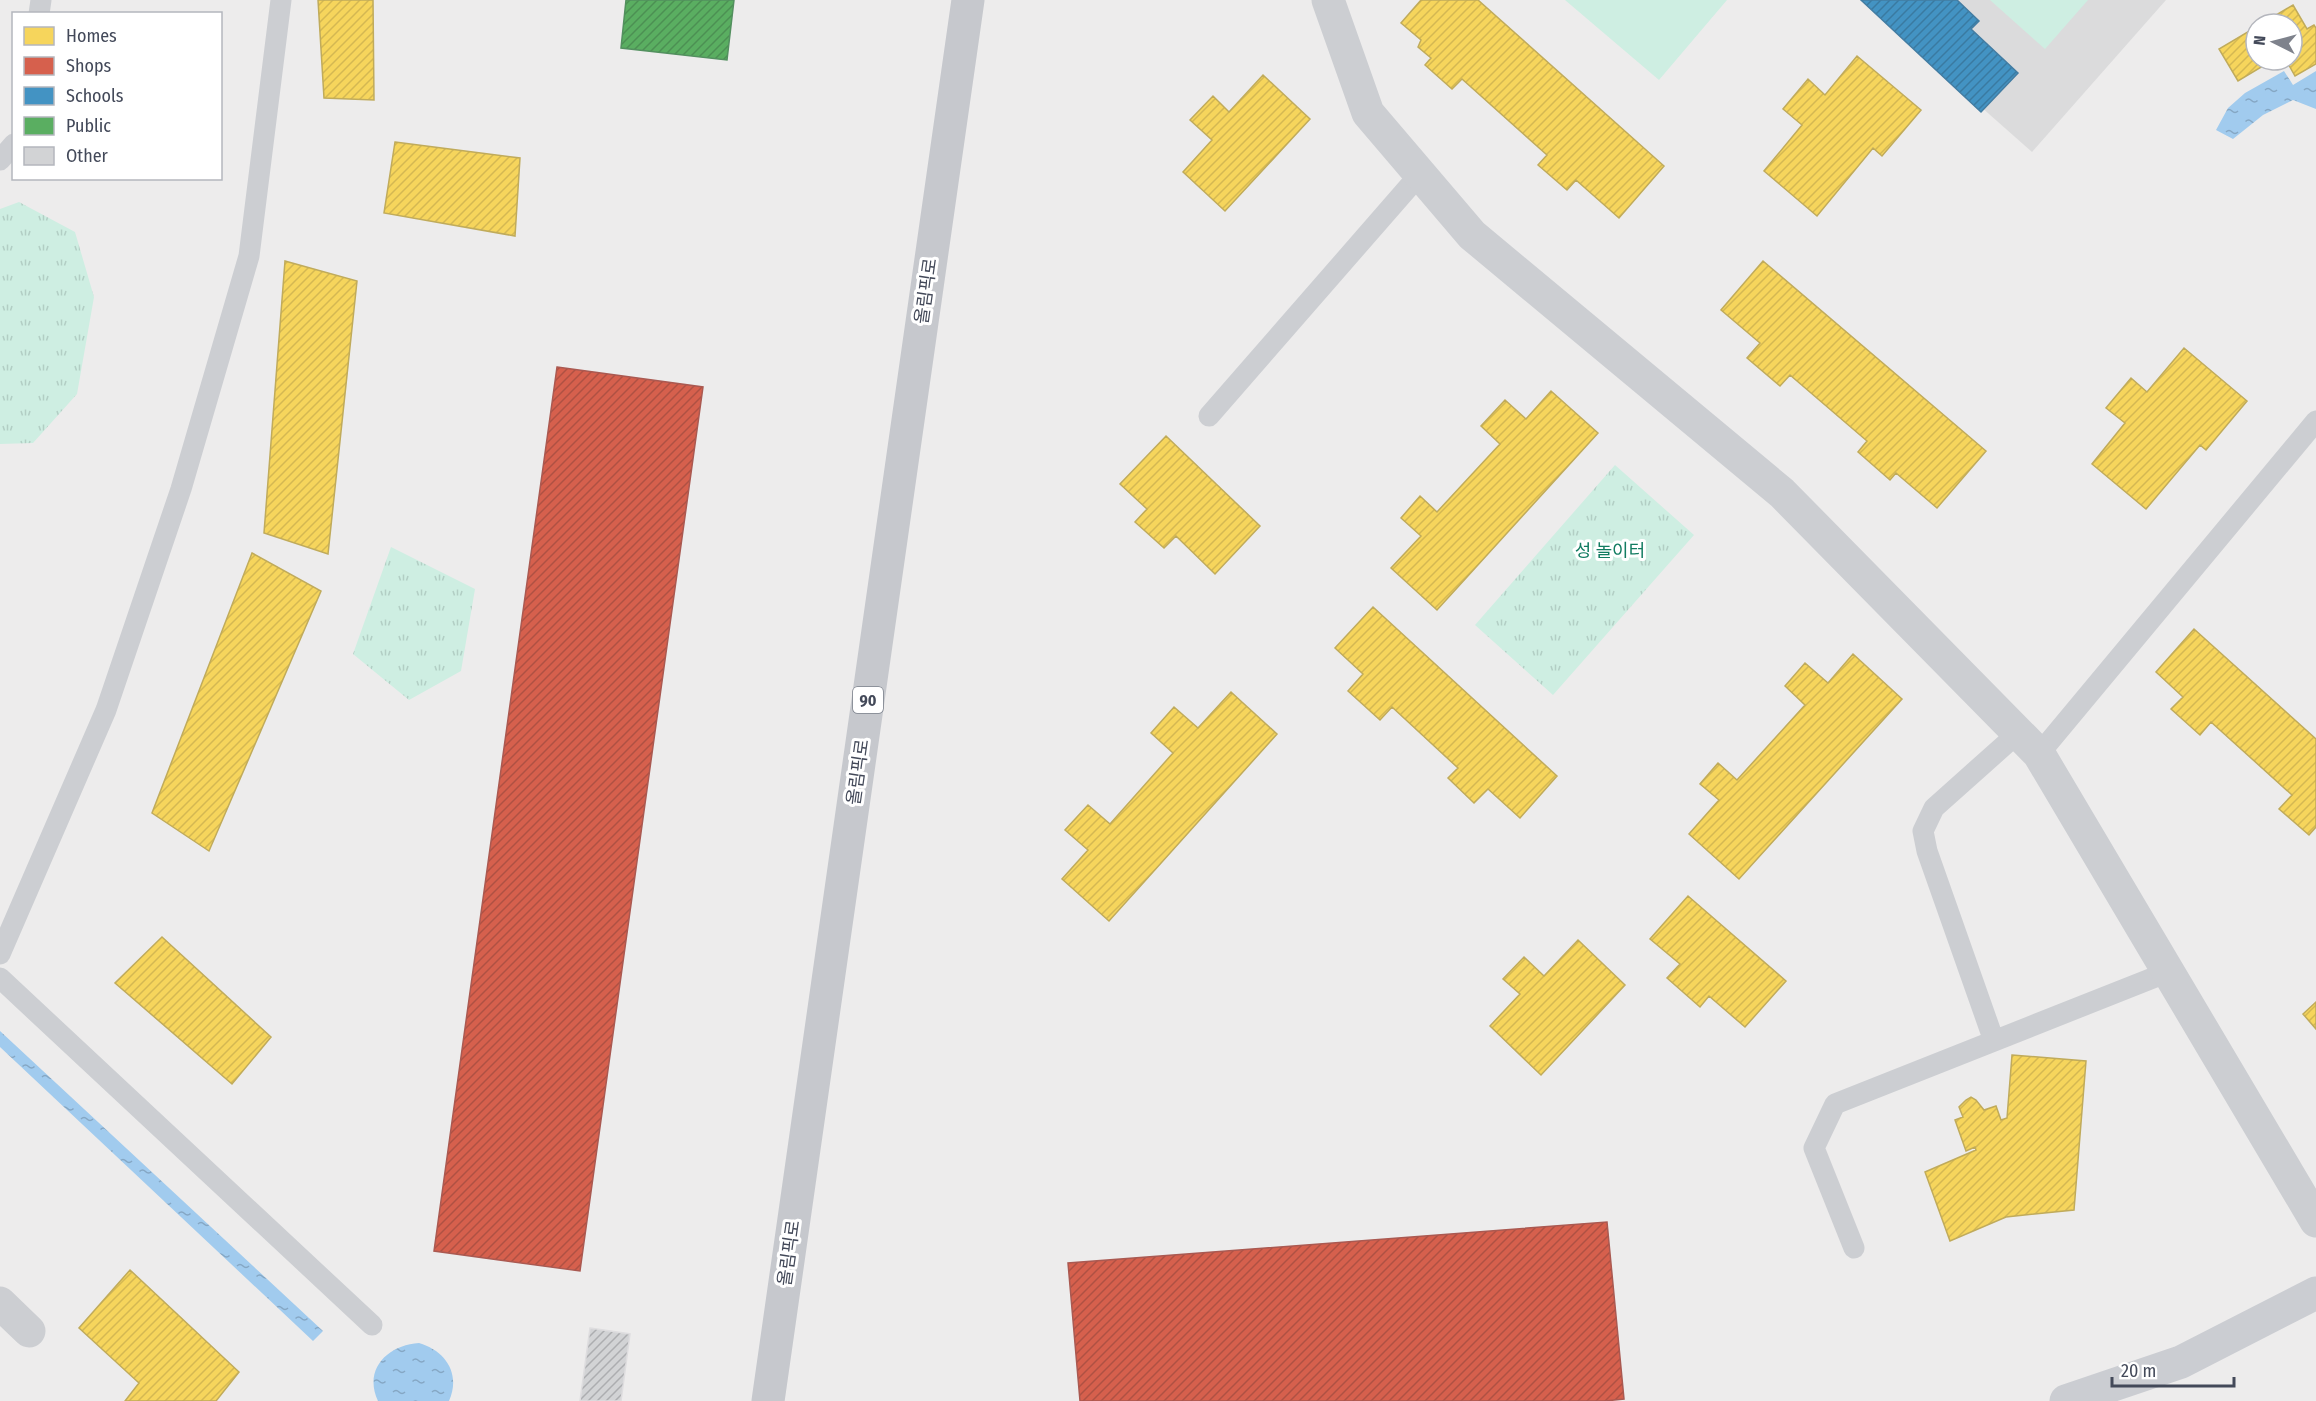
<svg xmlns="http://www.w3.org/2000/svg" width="2316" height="1401" viewBox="0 0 2316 1401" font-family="'Fira Sans Condensed','Noto Sans KR',sans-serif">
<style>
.education{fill:#dbdbdc}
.grass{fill:url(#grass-tufts)}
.garden{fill:#ceeee2}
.water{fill:url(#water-ripples)}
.homes{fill:url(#homes-hatch);stroke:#c0ab5b;stroke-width:1.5}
.shops{fill:url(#shops-hatch);stroke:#aa5951;stroke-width:1.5}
.schools{fill:url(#schools-hatch);stroke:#437da3;stroke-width:1.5}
.public{fill:url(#public-hatch);stroke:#53905f;stroke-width:1.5}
.building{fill:url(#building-hatch);stroke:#dedddf;stroke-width:1.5}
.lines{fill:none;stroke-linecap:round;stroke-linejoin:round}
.lane{stroke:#ccced2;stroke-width:21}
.street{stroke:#ccced2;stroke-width:33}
.secondary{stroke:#cbcdd2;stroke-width:33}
.primary{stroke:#c6c8cd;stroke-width:33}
.labels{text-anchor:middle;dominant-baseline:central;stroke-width:6;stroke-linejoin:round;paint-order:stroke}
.shield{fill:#fff;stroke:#7b808b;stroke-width:1.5}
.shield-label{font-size:16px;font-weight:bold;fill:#434959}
.street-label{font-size:18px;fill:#434959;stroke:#fff}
.park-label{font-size:18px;fill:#127c61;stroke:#fff}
</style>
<defs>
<pattern id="grass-tufts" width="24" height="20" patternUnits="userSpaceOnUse" patternTransform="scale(1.5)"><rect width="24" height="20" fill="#ceeee2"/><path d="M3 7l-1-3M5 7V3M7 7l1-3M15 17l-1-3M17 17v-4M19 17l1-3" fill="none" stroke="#b2cec4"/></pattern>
<pattern id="water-ripples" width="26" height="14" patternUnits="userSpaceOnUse" patternTransform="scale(1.5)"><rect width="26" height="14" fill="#a1cbee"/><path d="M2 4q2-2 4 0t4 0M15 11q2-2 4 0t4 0" fill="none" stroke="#85a7c4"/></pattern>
<pattern id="homes-hatch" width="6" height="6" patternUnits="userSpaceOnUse" patternTransform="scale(1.5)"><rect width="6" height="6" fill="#f6d55c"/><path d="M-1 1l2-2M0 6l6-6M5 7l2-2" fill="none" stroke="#d4b852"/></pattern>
<pattern id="shops-hatch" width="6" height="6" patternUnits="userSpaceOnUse" patternTransform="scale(1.5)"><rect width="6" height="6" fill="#d6604d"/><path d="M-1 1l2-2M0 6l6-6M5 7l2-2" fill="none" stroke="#af5143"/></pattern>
<pattern id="schools-hatch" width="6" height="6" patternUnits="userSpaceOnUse" patternTransform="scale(1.5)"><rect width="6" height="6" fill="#4393c3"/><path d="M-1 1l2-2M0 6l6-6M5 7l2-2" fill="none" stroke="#3a7aa1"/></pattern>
<pattern id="public-hatch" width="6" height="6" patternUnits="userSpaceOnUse" patternTransform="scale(1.5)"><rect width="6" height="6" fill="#5aae61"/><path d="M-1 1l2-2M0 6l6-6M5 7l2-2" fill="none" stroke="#4c9053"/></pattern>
<pattern id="building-hatch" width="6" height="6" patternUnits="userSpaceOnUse" patternTransform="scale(1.5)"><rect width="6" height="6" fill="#d2d3d5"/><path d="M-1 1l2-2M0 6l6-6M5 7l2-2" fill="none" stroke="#acadb0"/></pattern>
</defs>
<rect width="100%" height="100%" fill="#edecec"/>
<path class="education" d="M1860,0H2166L2032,152Z"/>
<path class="grass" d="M19,202L75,232L94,297L77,394L33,443L0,444V209Z
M1615,465L1694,535L1553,695L1475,625Z
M391,547L475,589L461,671L409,700L353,654Z"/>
<path class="garden" d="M1565,0H1727L1659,80Z
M1990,0H2088L2045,49Z"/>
<path class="water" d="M2284,71L2293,85L2316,71V109L2293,100L2263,115L2233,139L2216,130L2228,108L2245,93Z
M0,1031L323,1331L313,1341L0,1047Z
M419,1343C446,1351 461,1374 449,1401H378C363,1369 388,1345 419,1343Z"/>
<path class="homes" d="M318,0H373L374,100L324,98Z
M1421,0H1478L1664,166L1619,218L1576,180L1567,190L1538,165L1547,155L1462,79L1452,89L1425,65L1431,58L1418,47L1421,40L1401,23Z
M2293,5L2307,29L2314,25L2316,28V64L2295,76L2286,60H2292V24H2261Z
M2256,27V60H2273L2238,81L2219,49Z
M1857,56L1921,110L1882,156L1873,148L1817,216L1764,171L1802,125L1783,109L1808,79L1825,95Z
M1263,75L1310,119L1225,211L1183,172L1212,140L1190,120L1213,96L1229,112Z
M395,142L520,158L515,236L384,213Z
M285,261L357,281L328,554L264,533Z
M1763,261L1986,451L1937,508L1896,473L1890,480L1858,452L1867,441L1790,375L1780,386L1747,358L1760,343L1721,310Z
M2184,348L2247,401L2206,450L2200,445L2146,509L2092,464L2125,423L2106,408L2131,378L2147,392Z
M1551,391L1598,433L1437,610L1391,568L1421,536L1401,518L1420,496L1437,512L1500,444L1481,426L1505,400L1526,419Z
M1166,436L1260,526L1215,574L1176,536L1164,548L1135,522L1147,509L1120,484Z
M252,553L321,591L209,851L152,813Z
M1373,607L1557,776L1520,818L1488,789L1474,803L1448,778L1458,768L1392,707L1380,720L1348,691L1363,674L1335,648Z
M2194,629L2316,739V827L2309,835L2279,809L2292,795L2211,722L2200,735L2171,709L2183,697L2156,672Z
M1853,654L1902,699L1739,879L1689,834L1719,800L1700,784L1718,763L1737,780L1805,705L1785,686L1805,663L1828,683Z
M1231,692L1277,734L1109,921L1062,879L1088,850L1065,830L1088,805L1110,824L1173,753L1151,733L1174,707L1198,728Z
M1688,896L1786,981L1745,1027L1709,996L1700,1007L1667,978L1680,964L1650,939Z
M162,937L271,1037L232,1084L115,983Z
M1578,940L1625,985L1541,1075L1490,1026L1520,994L1503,979L1524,957L1544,976Z
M2316,1002V1029L2303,1014Z
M2012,1055L2086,1061L2074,1210L2006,1217L1950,1241L1925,1172L1976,1150L1975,1147L1966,1151L1955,1120L1963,1117L1959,1107L1966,1100L1971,1097L1976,1100L1984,1110L1996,1106L2001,1120L2007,1118Z
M130,1270L239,1372L216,1401H125L139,1383L79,1328Z"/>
<path class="shops" d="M557,367L703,387L580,1271L434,1251Z
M1607,1222L1624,1399L1605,1401H1080L1068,1263Z"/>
<path class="schools" d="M1861,0H1957L1979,21L1971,29L2018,73L1981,112Z"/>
<path class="public" d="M626,0H734L727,60L621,48Z"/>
<path class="building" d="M590,1328L630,1334L621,1401H580Z"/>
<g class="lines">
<path class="lane" d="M39,14L41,0
M0,160L14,144
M1209,416L1420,174
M2039,754L2316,421
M0,954L106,710L181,489L249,256L281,0
M0,978L372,1325
M1994,1041L1927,851L1923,831L1934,808L2018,733
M1854,1248L1814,1148L1835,1104L2168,972"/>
<path class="street" d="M1328,0L1368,113L1472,235L1782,493L2039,754L2316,1221
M0,1303L29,1331"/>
<path class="secondary" d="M2066,1401L2181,1362L2316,1293"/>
<path class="primary" d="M768,1401L968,0"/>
</g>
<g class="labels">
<rect class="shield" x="853" y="687" width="30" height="26" rx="4.5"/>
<g class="shield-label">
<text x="868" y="700">90</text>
</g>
<g class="street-label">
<text transform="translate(926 291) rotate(-82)">올림픽로</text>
<text transform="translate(858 772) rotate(-82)">올림픽로</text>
<text transform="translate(789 1253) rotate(-82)">올림픽로</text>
</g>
<g class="park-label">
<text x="1610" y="551">성 놀이터</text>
</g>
</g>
<rect x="12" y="12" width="210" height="168" fill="#ffffff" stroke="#b4b6bd" stroke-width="1.5"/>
<rect x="24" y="27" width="30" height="18" fill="#f6d55c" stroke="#b4b6bd" stroke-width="1.5"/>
<text x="66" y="42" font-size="18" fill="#434959">Homes</text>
<rect x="24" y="57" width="30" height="18" fill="#d6604d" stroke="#b4b6bd" stroke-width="1.5"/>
<text x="66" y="72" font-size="18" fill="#434959">Shops</text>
<rect x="24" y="87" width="30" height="18" fill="#4393c3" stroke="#b4b6bd" stroke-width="1.5"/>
<text x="66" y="102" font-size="18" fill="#434959">Schools</text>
<rect x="24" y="117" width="30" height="18" fill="#5aae61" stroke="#b4b6bd" stroke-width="1.5"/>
<text x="66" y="132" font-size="18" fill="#434959">Public</text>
<rect x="24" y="147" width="30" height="18" fill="#d2d3d5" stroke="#b4b6bd" stroke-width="1.5"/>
<text x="66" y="162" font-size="18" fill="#434959">Other</text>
<g transform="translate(2274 42) rotate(276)"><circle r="28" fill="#ffffff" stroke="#b4b6bd" stroke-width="1.5"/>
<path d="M0-4.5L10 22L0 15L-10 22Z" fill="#7e828c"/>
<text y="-9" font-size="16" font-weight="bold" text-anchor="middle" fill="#434959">N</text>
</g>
<path d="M2112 1377v9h122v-9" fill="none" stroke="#434959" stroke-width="3"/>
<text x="2121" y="1377" font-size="18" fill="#434959" stroke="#ffffff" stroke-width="4.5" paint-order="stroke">20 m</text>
</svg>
